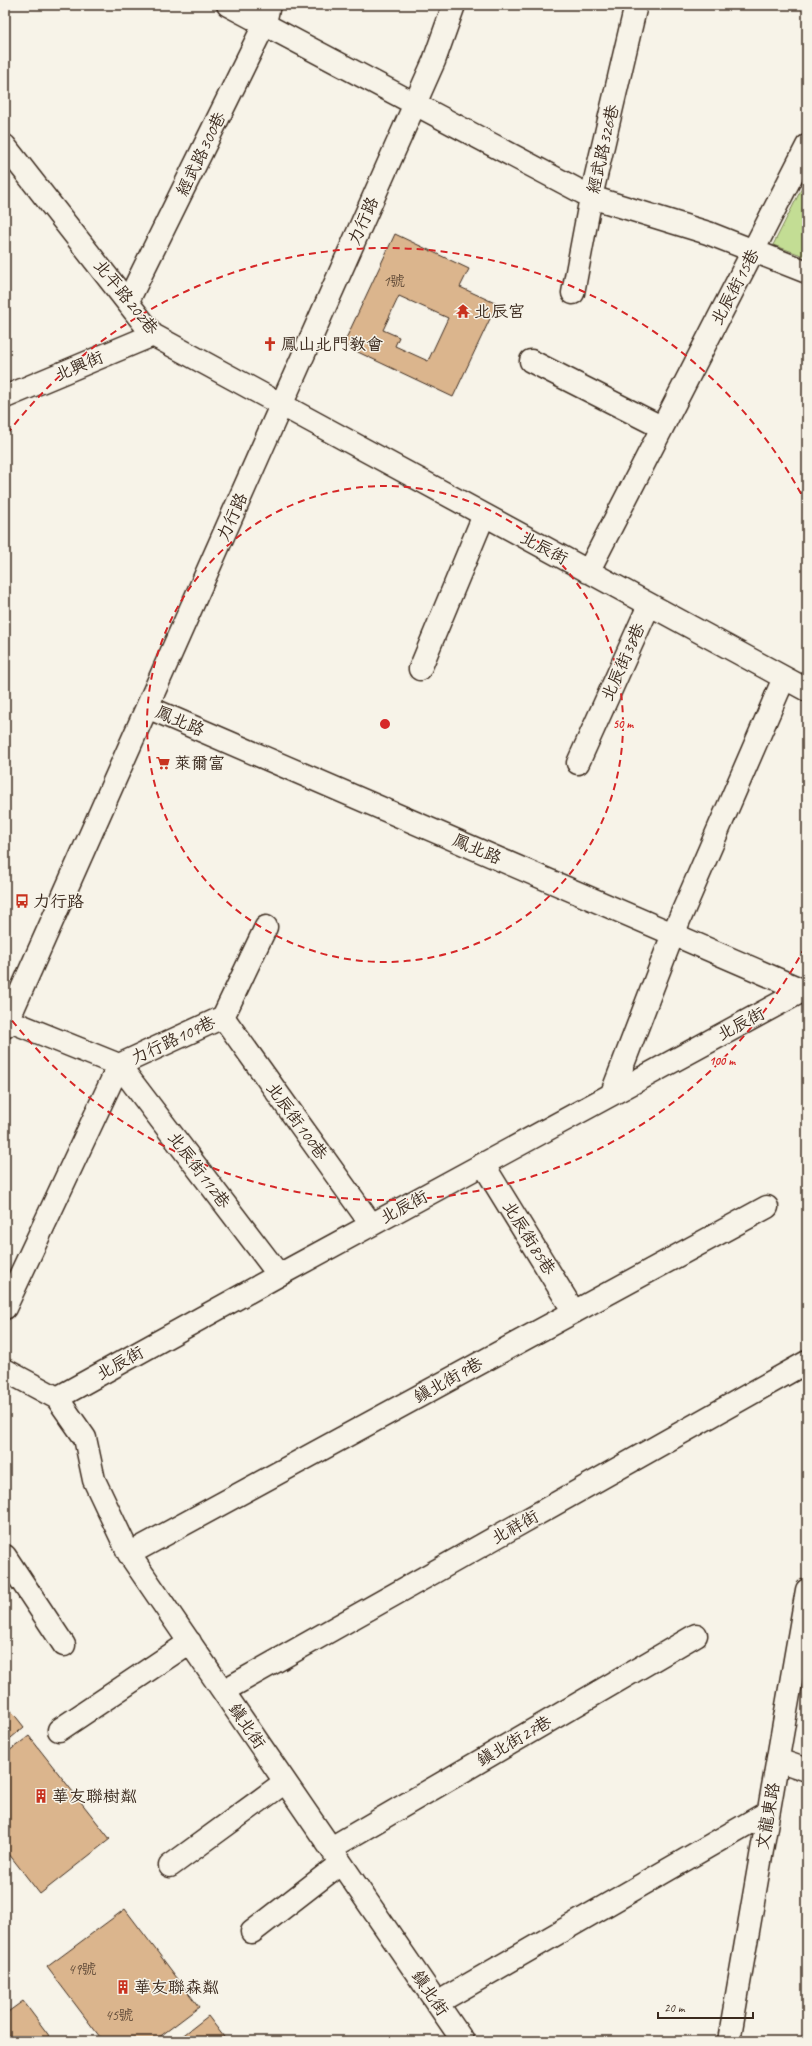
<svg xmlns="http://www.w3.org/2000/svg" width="812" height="2046" viewBox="0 0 812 2046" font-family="Caveat,'LXGW WenKai TC',sans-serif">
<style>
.green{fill:#c3dd94;stroke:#7f8459}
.building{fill:#dbb58d;stroke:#3b2a1e;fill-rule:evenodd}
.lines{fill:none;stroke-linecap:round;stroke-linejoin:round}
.minor-casing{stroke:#3b2a1e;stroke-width:25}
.minor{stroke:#f7f3e8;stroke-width:22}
.ring{fill:none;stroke:#d62828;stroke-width:2;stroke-dasharray:7 5}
.labels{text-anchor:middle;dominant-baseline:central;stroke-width:3;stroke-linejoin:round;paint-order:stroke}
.number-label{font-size:15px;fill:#634d3a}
.street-label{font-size:17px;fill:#3b2a1e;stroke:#f7f3e8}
.poi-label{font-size:17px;fill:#3b2a1e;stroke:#f7f3e8;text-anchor:start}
.centre{fill:#d62828;stroke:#f7f3e8;stroke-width:2}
.ring-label{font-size:12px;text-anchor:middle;font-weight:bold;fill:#d62828;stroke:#f7f3e8;stroke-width:3;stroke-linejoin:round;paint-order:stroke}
</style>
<rect width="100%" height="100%" fill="#f7f3e8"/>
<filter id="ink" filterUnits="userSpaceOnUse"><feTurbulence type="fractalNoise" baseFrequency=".025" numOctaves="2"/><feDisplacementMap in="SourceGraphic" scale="8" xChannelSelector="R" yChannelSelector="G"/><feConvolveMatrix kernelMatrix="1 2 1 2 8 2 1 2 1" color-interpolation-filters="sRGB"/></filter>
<g filter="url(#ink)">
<path class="green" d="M807,178V257L773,245Z"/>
<path class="building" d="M395,234L469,269L460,287L497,304L453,397L343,345ZM399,296L448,318L428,361L395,346L399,337L383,330Z
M5,1703L24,1727L5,1743Z
M29,1736L110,1839L40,1894L5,1849V1754Z
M125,1909L199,2007L154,2041H103L47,1967Z
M23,2001L53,2041H5V2014Z
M208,2016L227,2041H176Z"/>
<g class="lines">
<defs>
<path id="minor" d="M228,5L591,197L708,233L807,272
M5,146L153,335L807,690
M573,293L591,197L636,5
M128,301L265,23L269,5
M531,361L661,427
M5,397L153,335
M588,572L807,146
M420,669L484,515
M147,707L807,992
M578,763L649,605
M223,1017L371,1224
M5,1019L119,1065L223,1017L266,927
M5,1027L434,61L454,5
M119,1065L279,1275
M612,1093L673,934L784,678
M483,1164L574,1312
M5,1308L119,1065
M5,1370L57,1398L279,1275L804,990
M57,1398L85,1438L94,1480L129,1554L463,2041
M129,1554L767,1207
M5,1556L64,1645
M223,1691L807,1362
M59,1730L190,1642
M778,1760L807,1770
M331,1848L696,1635
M170,1866L285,1782
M252,1932L341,1863
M437,2003L768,1812
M729,2041L807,1590"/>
</defs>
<use href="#minor" class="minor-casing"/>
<use href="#minor" class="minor"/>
</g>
</g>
<g class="ring">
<circle cx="385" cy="724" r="238"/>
<path d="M805 947A476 476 0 0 1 7 1014M7 434A476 476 0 0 1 805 501"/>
</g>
<defs>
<symbol id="temple-bare" viewBox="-9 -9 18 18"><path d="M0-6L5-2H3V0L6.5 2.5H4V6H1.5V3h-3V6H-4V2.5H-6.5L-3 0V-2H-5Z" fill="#c8321e" stroke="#f7f3e8" stroke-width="2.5" paint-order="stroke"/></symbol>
<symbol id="church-bare" viewBox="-9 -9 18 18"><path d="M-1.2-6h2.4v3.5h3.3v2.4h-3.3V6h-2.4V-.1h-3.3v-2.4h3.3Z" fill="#c8321e" stroke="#f7f3e8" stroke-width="2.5" paint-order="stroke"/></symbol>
<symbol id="supermarket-bare" viewBox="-9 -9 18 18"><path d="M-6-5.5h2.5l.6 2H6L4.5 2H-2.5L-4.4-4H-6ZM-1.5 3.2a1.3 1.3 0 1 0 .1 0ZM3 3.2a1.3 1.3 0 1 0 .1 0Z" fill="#c8321e" stroke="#f7f3e8" stroke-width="2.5" paint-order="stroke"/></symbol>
<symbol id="bus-bare" viewBox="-9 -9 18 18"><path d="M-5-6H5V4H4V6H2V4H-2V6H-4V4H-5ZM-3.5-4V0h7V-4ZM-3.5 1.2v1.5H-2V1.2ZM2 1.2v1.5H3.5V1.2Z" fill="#c8321e" stroke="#f7f3e8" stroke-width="2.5" paint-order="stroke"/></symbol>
<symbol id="building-bare" viewBox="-9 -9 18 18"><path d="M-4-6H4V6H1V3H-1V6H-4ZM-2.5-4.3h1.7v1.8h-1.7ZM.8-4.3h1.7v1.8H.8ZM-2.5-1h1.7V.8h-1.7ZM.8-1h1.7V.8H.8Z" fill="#c8321e" stroke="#f7f3e8" stroke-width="2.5" paint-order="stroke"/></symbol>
</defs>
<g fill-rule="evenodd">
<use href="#temple-bare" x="453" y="301" width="20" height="20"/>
<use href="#church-bare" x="260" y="334" width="20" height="20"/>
<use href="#supermarket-bare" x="153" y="753" width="20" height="20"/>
<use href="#bus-bare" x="12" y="891" width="20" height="20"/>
<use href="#building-bare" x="31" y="1786" width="20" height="20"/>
<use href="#building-bare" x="113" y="1977" width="20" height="20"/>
</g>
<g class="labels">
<g class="number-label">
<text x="394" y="281">1號</text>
<text x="82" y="1969">49號</text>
<text x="119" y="2015">45號</text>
</g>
<g class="street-label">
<text transform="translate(603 149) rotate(-77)">經武路326巷</text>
<text transform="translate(201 154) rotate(-64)">經武路300巷</text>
<text transform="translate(363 221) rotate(-66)">力行路</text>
<text transform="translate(735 287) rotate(-62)">北辰街15巷</text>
<text transform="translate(126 297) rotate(51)">北平路202巷</text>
<text transform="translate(79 366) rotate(-23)">北興街</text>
<text transform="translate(232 517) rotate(-66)">力行路</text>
<text transform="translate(544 548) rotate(28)">北辰街</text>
<text transform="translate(623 662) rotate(-66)">北辰街38巷</text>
<text transform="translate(180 721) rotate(23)">鳳北路</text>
<text transform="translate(477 849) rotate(23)">鳳北路</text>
<text transform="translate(741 1024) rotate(-28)">北辰街</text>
<text transform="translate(173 1040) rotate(-25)">力行路109巷</text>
<text transform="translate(297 1121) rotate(54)">北辰街100巷</text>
<text transform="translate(199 1170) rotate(53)">北辰街112巷</text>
<text transform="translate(404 1207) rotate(-28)">北辰街</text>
<text transform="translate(529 1238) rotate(58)">北辰街85巷</text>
<text transform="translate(120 1363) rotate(-29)">北辰街</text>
<text transform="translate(448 1380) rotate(-29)">鎮北街9巷</text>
<text transform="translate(515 1527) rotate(-29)">北祥街</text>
<text transform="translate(247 1726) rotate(56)">鎮北街</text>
<text transform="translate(514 1741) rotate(-30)">鎮北街27巷</text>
<text transform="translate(768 1816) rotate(-80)">文龍東路</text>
<text transform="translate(430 1993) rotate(56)">鎮北街</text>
</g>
<g class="poi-label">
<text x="474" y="311">北辰宮</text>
<text x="281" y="344">鳳山北門教會</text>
<text x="174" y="763">萊爾富</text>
<text x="33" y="901">力行路</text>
<text x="52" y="1796">華友聯樹粼</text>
<text x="134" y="1987">華友聯森粼</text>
</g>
</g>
<circle cx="385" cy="724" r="6" class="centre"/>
<g class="ring-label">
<text x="623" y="728">50 m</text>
<text x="722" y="1065">100 m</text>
</g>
<rect width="812" height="2046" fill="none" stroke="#f7f3e8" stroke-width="20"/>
<rect x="10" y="10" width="792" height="2026" fill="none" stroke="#3b2a1e" stroke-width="1.5" filter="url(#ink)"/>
<path d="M658 2012v6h95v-6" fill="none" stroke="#3b2a1e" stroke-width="2"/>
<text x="664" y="2012" font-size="12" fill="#3b2a1e" stroke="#f7f3e8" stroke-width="3" paint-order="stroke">20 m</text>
</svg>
